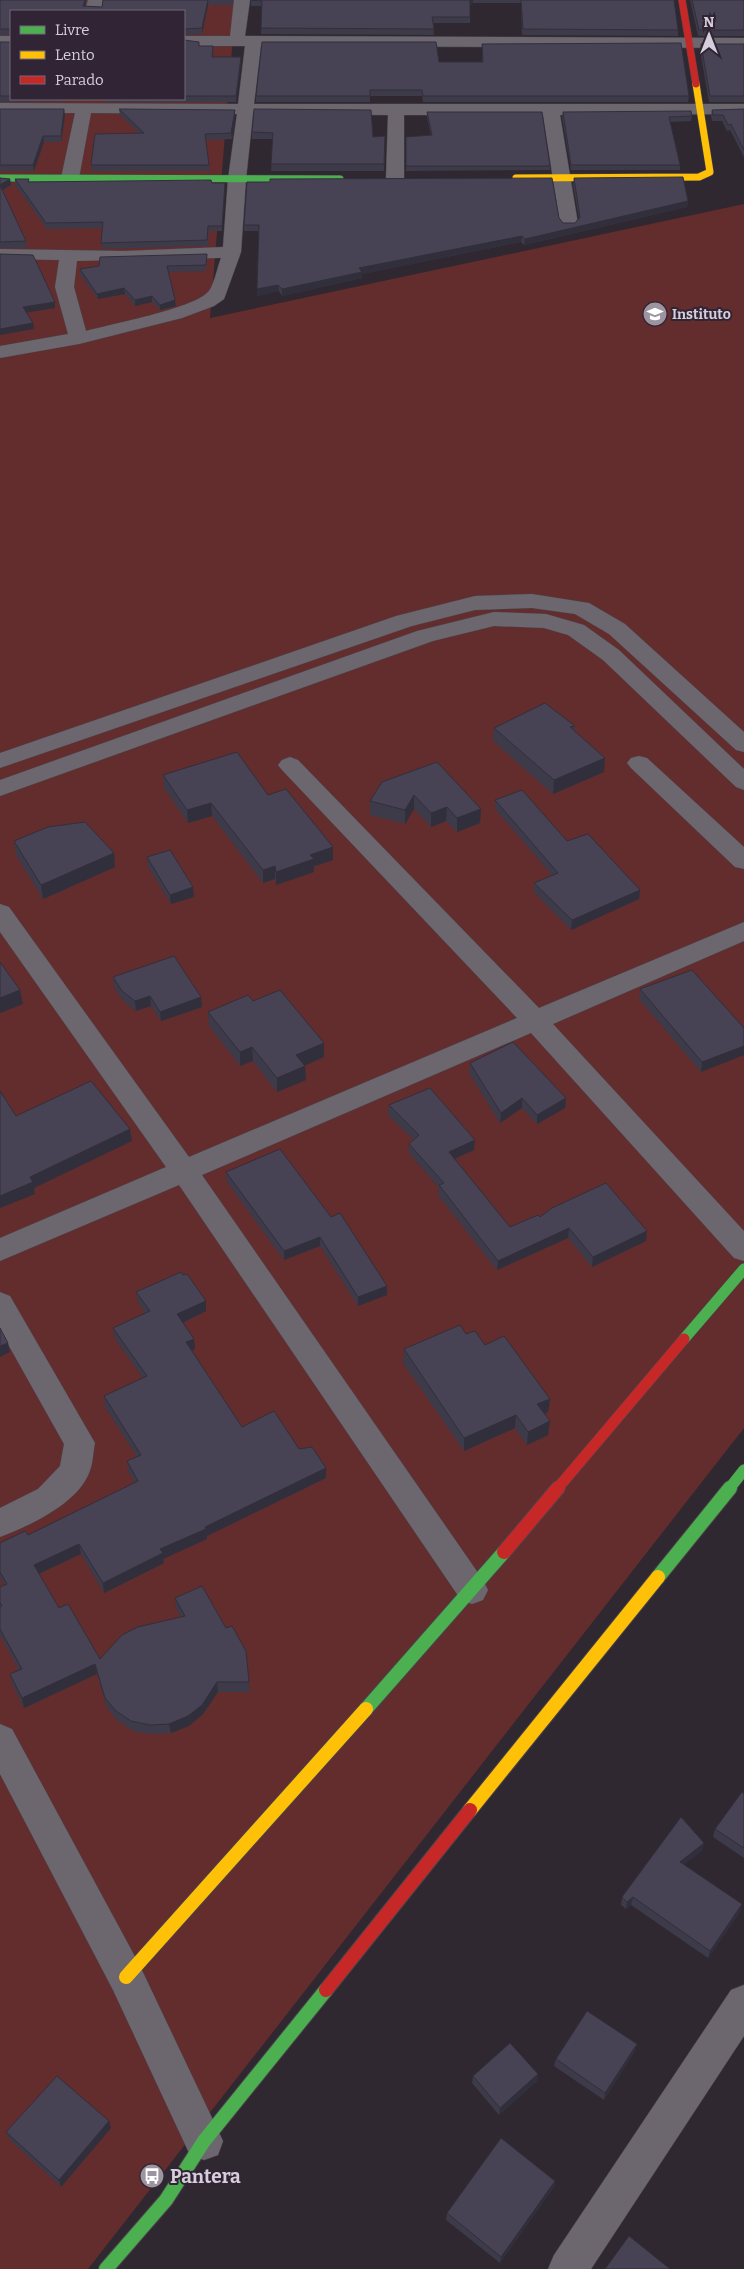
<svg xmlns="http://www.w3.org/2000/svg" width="744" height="2269" viewBox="0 0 744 2269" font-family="Bitter,serif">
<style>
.green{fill:#632c2d;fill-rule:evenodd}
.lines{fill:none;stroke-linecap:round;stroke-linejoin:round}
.street-casing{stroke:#49434b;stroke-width:1}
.fast-far2-casing{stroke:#49434b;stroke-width:8}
.fast-far1-casing{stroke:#49434b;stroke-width:12}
.fast-casing{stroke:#49434b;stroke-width:16}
.slow-far1-casing{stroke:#49434b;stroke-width:8}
.slow-casing{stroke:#49434b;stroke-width:16}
.jam-far2-casing{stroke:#49434b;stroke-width:8}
.jam-far1-casing{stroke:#49434b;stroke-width:12}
.jam-casing{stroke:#49434b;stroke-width:16}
.street{fill:#6c676e;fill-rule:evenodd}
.fast-far2{stroke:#4caf50;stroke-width:7}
.fast-far1{stroke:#4caf50;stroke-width:11}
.fast{stroke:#4caf50;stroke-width:14}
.slow-far1{stroke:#ffc107;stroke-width:7}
.slow{stroke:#ffc107;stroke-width:14}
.jam-far2{stroke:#c62828;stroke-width:7}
.jam-far1{stroke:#c62828;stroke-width:11}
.jam{stroke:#c62828;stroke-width:14}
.wall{fill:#3d3a49}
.shaded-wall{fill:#322f3c}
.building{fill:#474355;stroke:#322f3c}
.labels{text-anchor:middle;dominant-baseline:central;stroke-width:4;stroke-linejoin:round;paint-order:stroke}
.far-poi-label{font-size:14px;font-weight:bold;fill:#d6ceda;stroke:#302435;text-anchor:start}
.near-poi-label{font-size:19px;font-weight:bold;fill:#d6ceda;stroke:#302435;text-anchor:start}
</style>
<rect width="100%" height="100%" fill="#2f2831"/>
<path class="green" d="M0,0H236L210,318L744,204V1428L88,2269H0ZM11,11H184V99H11Z"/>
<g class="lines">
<defs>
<path id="street" d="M88,0H104L101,11H85Z
M234,0H250L245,36L744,38V48L261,46L254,104H744V114L560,115L578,224L575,228H563L560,224L543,115H404V179L401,183H389L386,179L388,115L253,114L246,179L241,252L224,299L214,306L182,318L79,344L0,358V346L68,334L55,287L59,260L0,259V249L124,251L223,247L228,179L237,114L91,113L79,178L76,182H64L61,178L75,113H0V103L238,104L245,46H184V36H230ZM221,258C217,268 214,287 207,293C190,309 112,324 86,331L74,287L77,261Z
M0,36H11V46H0Z
M532,594L589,603L625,624L744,732V752L736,750L609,634L575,614L532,608L475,610L412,626L0,768V753L396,616L475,596Z
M494,612L546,614L584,625L619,650L744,769V790L736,787L603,660L568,635L544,628L494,626L433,641L0,796V780L417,631Z
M639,756L647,758L744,847V869L735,867L631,768L627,763L631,758Z
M290,757L298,760L539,1008L744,922V941L553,1024L744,1231V1261L734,1258L531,1033L202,1175L483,1580L488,1590L483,1600L472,1604L461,1600L179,1185L0,1261V1238L166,1167L0,932V904L9,907L189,1157L517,1018L282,770L278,765L282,760Z
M0,1292L10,1296L95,1443C93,1453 93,1464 89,1473C77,1504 29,1526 0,1537V1508L38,1489L60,1466L64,1444L0,1330Z
M0,1724L12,1729L139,1964L223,2141L218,2155L204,2160L190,2155L113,1990L0,1774Z
M744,1985V2036L591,2269H548L554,2255L731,1990Z"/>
<path id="fast-far2" d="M0,178L340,179"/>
<path id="fast-far1" d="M684,1339L744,1269
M729,1489L744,1470"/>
<path id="fast" d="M658,1577L730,1488
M366,1709L504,1552
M106,2269L166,2200L204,2141L326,1990"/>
<path id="slow-far1" d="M516,178L699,177L710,172L696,84"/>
<path id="slow" d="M470,1810L658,1577
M126,1977L366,1709"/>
<path id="jam-far2" d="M682,0L696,84"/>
<path id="jam-far1" d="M557,1489L684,1339"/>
<path id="jam" d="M504,1552L558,1488
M326,1990L470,1810"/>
</defs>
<use href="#street" class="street-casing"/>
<use href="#fast-far2" class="fast-far2-casing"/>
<use href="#fast-far1" class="fast-far1-casing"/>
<use href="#fast" class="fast-casing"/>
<use href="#slow-far1" class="slow-far1-casing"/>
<use href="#slow" class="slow-casing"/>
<use href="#jam-far2" class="jam-far2-casing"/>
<use href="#jam-far1" class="jam-far1-casing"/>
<use href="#jam" class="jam-casing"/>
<use href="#street" class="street"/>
<use href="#fast-far2" class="fast-far2"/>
<use href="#fast-far1" class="fast-far1"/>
<use href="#fast" class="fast"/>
<use href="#slow-far1" class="slow-far1"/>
<use href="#slow" class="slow"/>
<use href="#jam-far2" class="jam-far2"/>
<use href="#jam-far1" class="jam-far1"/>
<use href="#jam" class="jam"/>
</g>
<path class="wall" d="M0,0H86L85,6L102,7L103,0H233L232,5H208L202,34L184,35V11H11V35H0Z
M251,0H674L678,30V36L522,35L521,3H473L470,5V23H433L434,35L261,34L262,6H251Z
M690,0H744V36H698Z
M184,40L214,51L213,57H241V63L236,102H106L103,99H184Z
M0,42H11V99H67V101L0,102Z
M482,44L689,96L688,102H423L422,96H370V102H256V96L439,62H482Z
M701,44H744V102H709L700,50Z
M0,109L65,115L61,142H44L34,171H0Z
M119,109L235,110V116L232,139L206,140L210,171H92L91,165L139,133L120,115Z
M254,109L373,137L385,136L384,171H271L273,139H252V132Z
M744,109V157L730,130L727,131L722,121H712L711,116L712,110Z
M427,112L550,166V170L406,171V137L431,136L427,117Z
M563,112L692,116L691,121L670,122L680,165V170H571L562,117Z
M0,178L10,179L11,185L2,190L26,241L27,248H0Z
M574,178L688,201L687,207L524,245L521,242L362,274V278L282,296L279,291L257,296L259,231H244V225L559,218L563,223H575L579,219L573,184Z
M15,179H29V182L212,183L225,189L222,231H209L208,246L102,249L101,243L103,228L47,229L15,185Z
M207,254L206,271L169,272L176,306L160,310L152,302L135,306L125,294L98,299L80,275V269Z
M575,726L574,731L604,772L553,794L493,741L494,728Z
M163,775L268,795L333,847V860L314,867V872L276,885L275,879L263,883L212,816L188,823L164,788Z
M382,782L481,809L480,823L457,832L446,821L431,827L414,809L405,824L370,815V801Z
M495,800L567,841L640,890L639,899L571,930L534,892V883L552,875L495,809Z
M14,841L115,867L43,899L16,855Z
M147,857L194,897L171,904L148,867Z
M113,977L202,1007L161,1021L151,1006L136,1011L123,1001L114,987Z
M640,989L744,1028L701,1072L639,999Z
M253,1001L324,1057L305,1065L306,1080L277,1092L253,1061L240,1066L209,1026L208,1012Z
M470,1063L565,1108L537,1124L522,1108L500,1123L469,1073Z
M389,1105L474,1150L455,1159L510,1227L540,1217L646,1241L592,1267L568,1238L497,1270L438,1195L439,1188L409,1153V1144L414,1140L388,1115Z
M226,1172L331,1217L387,1286V1295L358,1306L320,1246L284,1260L227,1182Z
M183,1275L206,1301V1311L183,1323L195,1349L192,1351L242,1427L299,1449L326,1468V1478L207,1536V1539L163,1559L164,1563L104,1593L81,1554L39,1574L59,1608L100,1659L181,1617L176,1608L175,1598L226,1628L246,1651L250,1692H218L203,1714L189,1726L171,1733L152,1734L133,1731L118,1721L107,1708L97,1674L24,1708L12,1684L10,1674L19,1670L0,1635V1587L4,1585L0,1578V1543L28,1535L135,1483L128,1471L127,1461L137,1457L105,1407L104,1396L143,1378L115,1339L113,1328L145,1313L138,1302L136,1292Z
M466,1334L485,1345L550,1399L548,1412L544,1414L548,1435L527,1445L515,1428L464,1451L403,1363L404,1349Z
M744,1794V1858L713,1837L715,1829Z
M702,1851L684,1864L740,1912L708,1958L631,1905L626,1909L621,1905L622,1897Z
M637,2044L635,2051L604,2100L554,2066L556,2059Z
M538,2074L537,2081L499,2115L472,2083L473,2076Z
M109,2121L111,2128L61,2187L9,2139L6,2132Z
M555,2181L554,2187L500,2263L446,2220L447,2213Z"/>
<path class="shaded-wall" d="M85,0H86L84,11L83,6Z
M208,0V5L202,34V28Z
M470,0H473V3L470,5Z
M241,57V63L236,102V96Z
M64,109L65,115L61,142V136Z
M235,110V116L232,139L231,133Z
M43,136L44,142L34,171L33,165Z
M10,179L11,185L1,191L0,185Z
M225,183V189L222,231V226Z
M688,201L687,207L524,245L525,239Z
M522,236L521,242L362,274V278L282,296V289L359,268Z
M278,285L279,291L257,296V289Z
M124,288L125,294L98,299L97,294Z
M152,296V302L135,306V300Z
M175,300L176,306L160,310V305Z
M55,302V308L24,313L23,307Z
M33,323L34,329L0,335V329Z
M605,758L604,772L553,794L554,780Z
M414,795V809L405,824V810Z
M211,803L212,816L188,823L187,810Z
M447,807L446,821L431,827V813Z
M481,809L480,823L457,832V818Z
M333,847V860L314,866V872L276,885V872L310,855Z
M114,853L115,867L43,899L41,885Z
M275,866V879L263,883V870Z
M193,887L194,897L171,904L170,895Z
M640,890L639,899L571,930L572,920Z
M20,990L23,1004L0,1013V998Z
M150,996L151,1006L136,1011L135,1001Z
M201,997L202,1007L161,1021L160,1012Z
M324,1043V1057L297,1069L296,1055Z
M744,1046V1055L701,1072L702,1062Z
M252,1047L253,1061L240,1066V1052Z
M305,1066L306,1080L277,1092V1078Z
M522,1098V1108L500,1123L501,1113Z
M566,1098L565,1108L537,1124V1115Z
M130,1129L132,1141L34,1188L35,1194L0,1208V1196L30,1177Z
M475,1140L474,1150L449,1161V1152Z
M569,1228L568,1238L497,1270L498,1261Z
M647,1231L646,1241L592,1267L593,1257Z
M320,1237V1246L284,1260V1251Z
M387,1286V1295L358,1306V1297Z
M206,1301V1311L178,1325L177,1314Z
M194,1339L195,1349L187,1353L186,1342Z
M8,1343L10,1352L0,1357V1346Z
M550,1399L548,1412L536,1418L537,1404Z
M516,1415L515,1428L464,1451V1438Z
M550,1421L548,1435L527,1445L528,1432Z
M326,1468V1478L207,1536V1539L163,1559L164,1563L104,1593L103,1583L160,1549Z
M79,1544L81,1554L36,1575L34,1565Z
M95,1664L97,1674L24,1708L22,1698Z
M217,1682L218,1692L203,1714L189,1726L171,1733L169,1724Z
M704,1843L702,1851L678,1869L680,1862Z
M633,1897L631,1905L626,1909L627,1902Z
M742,1904L740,1912L708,1958L710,1951Z
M637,2044L635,2051L604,2100L605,2093Z
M538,2074L537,2081L499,2115L500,2108Z
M109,2121L111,2128L61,2187L59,2180Z
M555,2181L554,2187L500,2263L501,2257Z"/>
<path class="building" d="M0,0H85L83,6L102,7L103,0H208L202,28L184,29V11H11V29H0Z
M251,0H470V17H432L434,29L261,28L262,1Z
M521,0H674L678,30L523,29Z
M692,0H744V30H699Z
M184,40L199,42V46H213L212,57H241L236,96H184Z
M0,42H11V96H0Z
M262,42H436L439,62H483L482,44L681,43L689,96H423L422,90H370V96H256Z
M701,44H744V96H710Z
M0,109H64L61,136H43L33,165H0Z
M119,109L235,110L231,133L205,134L209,165H91L95,134L144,133Z
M254,109L371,110L373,137L385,136L384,164H271L273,133L252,132Z
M744,109V150L731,124L728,125L723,115H713L712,110Z
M691,111L692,116L669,117L680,165H571L563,112Z
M427,112H542L550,166H406V137L432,135Z
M683,177L688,201L525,239L522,236L359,268L362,272L282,289L278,285L257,289L259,225H244L247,182H270V179L552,178L559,218L563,223H575L580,217L574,178Z
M0,178L10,179L0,185L26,241L0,242Z
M15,179H29L28,182L211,180L212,183H225L222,226H208L207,240L101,243L103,222L46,223Z
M0,254L33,255L55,302L23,307L33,323L0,329Z
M207,254L206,265L167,266L175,300L160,305L152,296L135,300L124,288L97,294L80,269L99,266L100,257Z
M545,703L575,726L570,727L605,758L554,780L494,728Z
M237,752L268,795L286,789L333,847L310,855L314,859L276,872L275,866L263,870L211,803L187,810L163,775Z
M437,762L481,809L457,818L447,807L431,813L414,795L405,810L370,801L382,782Z
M522,790L567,841L588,834L640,890L572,920L534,883L558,873L495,800Z
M85,822L114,853L41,885L14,841L48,827Z
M170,850L193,887L170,895L147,857Z
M174,956L201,997L160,1012L150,996L135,1001L122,991L113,977Z
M0,962L20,990L0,998Z
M692,970L744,1028V1046L702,1062L640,989Z
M280,990L324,1043L296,1055L305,1066L277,1078L252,1047L240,1052L208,1012L248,995L253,1001Z
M513,1042L566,1098L537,1115L522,1098L501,1113L470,1063Z
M91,1081L130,1129L30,1177L33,1182L0,1196V1091L16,1116Z
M430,1088L475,1140L449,1152L510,1227L538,1215L540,1217L552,1208L606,1183L647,1231L593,1257L569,1228L498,1261L439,1185L444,1183L409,1144L419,1135L389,1105Z
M280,1149L331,1217L340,1213L387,1286L358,1297L320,1237L284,1251L226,1172Z
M181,1272L183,1275L187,1274L206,1301L177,1314L194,1339L186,1342L242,1427L274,1411L299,1449L312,1447L326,1468L205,1527L206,1529L160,1549L163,1553L103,1583L79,1544L34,1565L59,1608L68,1604L100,1659L122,1635L138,1627L185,1616L175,1598L202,1586L226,1628L232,1626L246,1651L249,1682H217L202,1705L188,1716L169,1724L150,1725L131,1721L116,1711L105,1698L95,1664L22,1698L10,1674L22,1669L0,1629V1607L2,1606L0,1602V1587L7,1584L0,1572V1543L25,1531L28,1535L138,1481L127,1461L141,1455L104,1396L147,1376L113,1328L150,1311L136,1292Z
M460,1325L466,1334L475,1331L485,1345L504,1336L550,1399L537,1404L550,1421L528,1432L516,1415L464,1438L404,1349Z
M0,1328L8,1343L0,1346Z
M742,1792L744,1794V1848L715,1829Z
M681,1817L704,1843L680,1862L742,1904L710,1951L633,1897L627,1902L622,1897Z
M587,2011L637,2044L605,2093L556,2059Z
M510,2043L538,2074L500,2108L473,2076Z
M57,2076L109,2121L59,2180L6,2132Z
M501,2138L555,2181L501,2257L447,2213Z
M629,2236L670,2269H605Z"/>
<defs>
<symbol id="school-disc" viewBox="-11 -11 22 22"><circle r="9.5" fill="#9c949f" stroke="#302435"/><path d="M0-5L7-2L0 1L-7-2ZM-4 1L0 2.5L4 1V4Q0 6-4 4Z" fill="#fff"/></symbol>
<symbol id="bus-disc" viewBox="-11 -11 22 22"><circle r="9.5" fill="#9c949f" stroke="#302435"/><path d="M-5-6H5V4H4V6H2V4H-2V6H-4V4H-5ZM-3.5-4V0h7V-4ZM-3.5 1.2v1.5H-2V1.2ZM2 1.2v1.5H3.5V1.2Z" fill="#fff"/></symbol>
</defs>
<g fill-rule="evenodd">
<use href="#school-disc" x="641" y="300" width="28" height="28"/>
<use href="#bus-disc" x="138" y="2162" width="28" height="28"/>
</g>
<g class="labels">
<g class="far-poi-label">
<text x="672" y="314">Instituto</text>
</g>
<g class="near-poi-label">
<text x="170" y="2176">Pantera</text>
</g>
</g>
<rect x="10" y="10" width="175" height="90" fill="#302435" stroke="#726877"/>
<rect x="20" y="26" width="25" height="8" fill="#4caf50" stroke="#726877"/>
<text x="55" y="35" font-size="15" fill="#d6ceda">Livre</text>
<rect x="20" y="51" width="25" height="8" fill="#ffc107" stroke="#726877"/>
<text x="55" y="60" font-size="15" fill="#d6ceda">Lento</text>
<rect x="20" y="76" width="25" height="8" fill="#c62828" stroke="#726877"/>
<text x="55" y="85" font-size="15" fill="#d6ceda">Parado</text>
<g transform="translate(709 35)" stroke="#302435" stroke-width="4" paint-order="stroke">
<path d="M0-4L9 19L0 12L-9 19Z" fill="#d6ceda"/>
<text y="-8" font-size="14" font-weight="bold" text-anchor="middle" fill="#d6ceda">N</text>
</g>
</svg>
